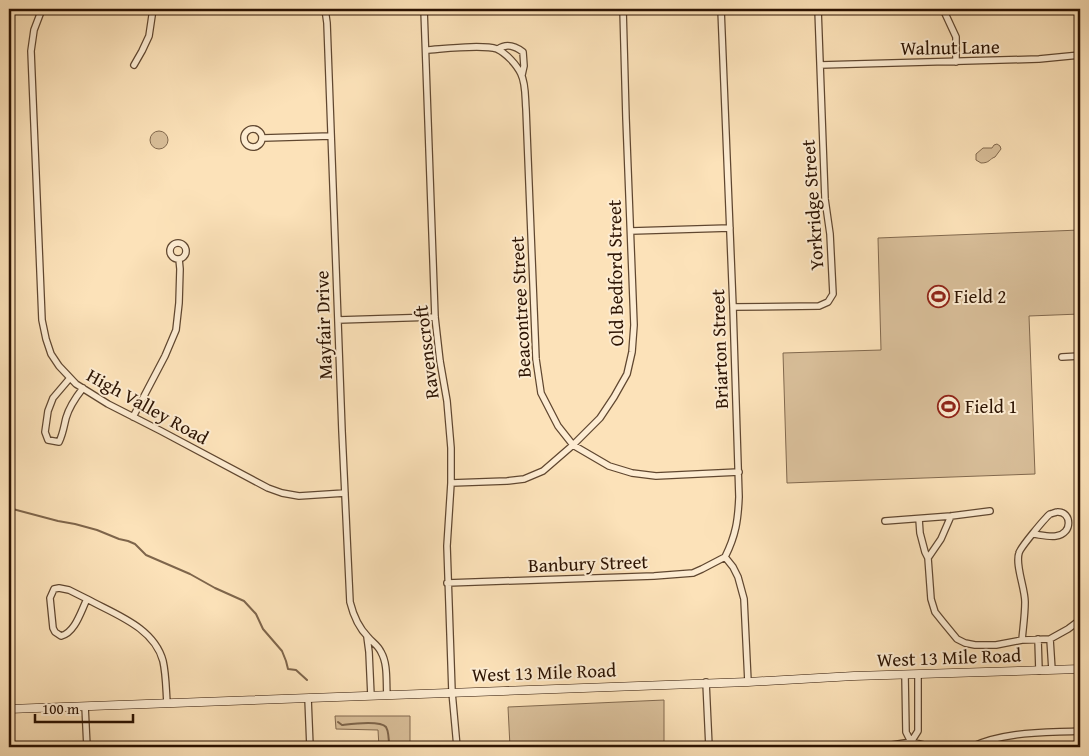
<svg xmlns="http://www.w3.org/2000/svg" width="1089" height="756" viewBox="0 0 1089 756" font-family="'Gentium Book Plus',serif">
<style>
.green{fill:#d9bf9a;stroke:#82694e}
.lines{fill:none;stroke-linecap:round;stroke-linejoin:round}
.stream{stroke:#7e654b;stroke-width:2}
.street-casing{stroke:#604730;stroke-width:8}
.secondary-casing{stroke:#2c1302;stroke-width:9}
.street{stroke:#fdecd2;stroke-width:5.5}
.secondary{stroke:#fdecd2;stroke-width:8}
.labels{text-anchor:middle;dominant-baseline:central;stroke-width:4;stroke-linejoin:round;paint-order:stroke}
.street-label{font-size:19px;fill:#2c1302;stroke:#fdecd2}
.poi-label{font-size:19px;fill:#2c1302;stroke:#fdecd2;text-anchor:start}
</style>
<rect width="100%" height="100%" fill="#fce2b9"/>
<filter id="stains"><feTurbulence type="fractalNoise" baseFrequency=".004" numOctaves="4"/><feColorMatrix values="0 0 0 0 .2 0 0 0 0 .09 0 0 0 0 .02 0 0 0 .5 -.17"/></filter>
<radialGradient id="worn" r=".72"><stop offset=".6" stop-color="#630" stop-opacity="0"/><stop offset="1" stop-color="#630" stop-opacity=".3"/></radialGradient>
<path class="green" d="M150 140a9 9 0 1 1 18 0a9 9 0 1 1-18 0Z
M997,144L1000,146L1001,149L995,157C989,159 990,163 981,163L976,160V154L983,148H992L994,145Z
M1080,230V314L1029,316L1035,474L787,483L783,353L881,350L878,238Z
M664,700V747H627V746L510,747L508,707Z
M335,716H410V747H379L378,730L336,729Z"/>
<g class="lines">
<path class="stream" d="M9,508L58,521L75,524L97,530L119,539L128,541L135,544L146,555L190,574L215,588L244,601L256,614L263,629L282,651L286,661L288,669L296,670L307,680
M338,722L342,725C351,724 380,720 386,727C389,732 389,741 389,747"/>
<defs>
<path id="street" d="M42,9L34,30L31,51L42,320L46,339L51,354L59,366L76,384L108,404L161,431L268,488L282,493L299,496L345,493
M325,9L327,23L342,431L350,602C353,614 359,628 368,637C372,642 378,645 381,652C388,664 386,681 387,695
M424,9L435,317L440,361L447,401L451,448V483L447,546L452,692L457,747
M721,9L733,307L739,497C738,520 736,535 725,557
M943,9L956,37V62
M498,49C507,43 515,46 523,52L524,66L522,75
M426,50C443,49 482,44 497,49C506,53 517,65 521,74C526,84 525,98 526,109L536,359L541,393L558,426L573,445L609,466L632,473L656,476L739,472
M134,65L142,51L149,36L153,9
M820,65L1039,59L1080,55
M244 138a9 9 0 1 1 18 0a9 9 0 1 1-18 0Z
M263,138L331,136
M631,231L730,228
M170 251a8 8 0 1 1 16 0a8 8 0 1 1-16 0Z
M733,307L819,306L828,302L833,294L830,234L825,199L818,9
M338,320L435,317
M1062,357L1080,356
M70,378L53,398L48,411L45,432L48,440L59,442C63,434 64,426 66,418C69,407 76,397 83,388
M133,417L165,356L176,330L179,303L180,269L179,259
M451,483L507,481L524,479L543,471L573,445L600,418L614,397L627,374L632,352L634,325L626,118L623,9
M919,519L920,533L925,552L928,558L931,599L935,612L943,622L957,639L965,643L975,645H996L1022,640L1050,639L1068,629L1080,620
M885,521L951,516L990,511
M725,557L733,567L738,577L744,599L748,682
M928,558L941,539L951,516
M447,583L654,576L693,573L702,569L725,557
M59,588L69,590L87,599C81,611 75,633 61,636L55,632L53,628L50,598L54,589Z
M87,599C114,614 154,627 163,661C166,674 166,689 167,703
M367,637L369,652L371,696
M1038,639L1039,671
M1050,639L1052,670
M1022,640C1023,628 1025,615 1025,602C1025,588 1015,565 1019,553C1020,548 1045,518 1050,514C1051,514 1056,512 1057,512C1072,511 1073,534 1056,536C1049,537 1041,535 1033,534
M905,675L906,732L911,742L918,731V675
M706,682L709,747
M308,698L310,747
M85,706L87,747
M879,747L911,742L932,747
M971,747C1005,731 1044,733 1080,731"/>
<path id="secondary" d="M9,709L748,682L854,676L1080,669"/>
</defs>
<use href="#street" class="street-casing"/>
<use href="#secondary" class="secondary-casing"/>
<use href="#street" class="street"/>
<use href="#secondary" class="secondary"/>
</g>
<defs>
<symbol id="stadium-ring" viewBox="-11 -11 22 22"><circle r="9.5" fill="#fdecd2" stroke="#8f2418" stroke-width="1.5"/><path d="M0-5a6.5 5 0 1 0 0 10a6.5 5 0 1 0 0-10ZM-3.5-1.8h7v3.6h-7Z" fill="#8f2418"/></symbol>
</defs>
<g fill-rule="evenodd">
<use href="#stadium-ring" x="926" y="284" width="25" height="25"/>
<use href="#stadium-ring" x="936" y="394" width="25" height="25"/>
</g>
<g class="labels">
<g class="street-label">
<text transform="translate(950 47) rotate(-1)">Walnut Lane</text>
<text transform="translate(812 205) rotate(-94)">Yorkridge Street</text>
<text transform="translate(615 273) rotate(-91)">Old Bedford Street</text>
<text transform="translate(520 307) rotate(-93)">Beacontree Street</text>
<text transform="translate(323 325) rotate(-92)">Mayfair Drive</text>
<text transform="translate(719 349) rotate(-92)">Briarton Street</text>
<text transform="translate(426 352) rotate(-97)">Ravenscroft</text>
<text transform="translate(148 406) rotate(29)">High Valley Road</text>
<text transform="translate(588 563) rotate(-2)">Banbury Street</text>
<text transform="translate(949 657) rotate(-2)">West 13 Mile Road</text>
<text transform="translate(544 672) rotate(-2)">West 13 Mile Road</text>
</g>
<g class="poi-label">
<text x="954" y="296">Field 2</text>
<text x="965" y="406">Field 1</text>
</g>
</g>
<rect width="1089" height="756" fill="none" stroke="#fce2b9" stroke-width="30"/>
<rect x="10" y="10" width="1069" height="736" fill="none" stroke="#2c1302" stroke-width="2.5"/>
<rect x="15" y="15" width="1059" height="726" fill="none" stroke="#2c1302"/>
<path d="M35 714v8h98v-8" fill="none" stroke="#2c1302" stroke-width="2.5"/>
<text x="42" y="714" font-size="15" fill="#2c1302" stroke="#fdecd2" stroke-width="4" paint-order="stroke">100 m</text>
<rect width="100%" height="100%" filter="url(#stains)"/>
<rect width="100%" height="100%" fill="url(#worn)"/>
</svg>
